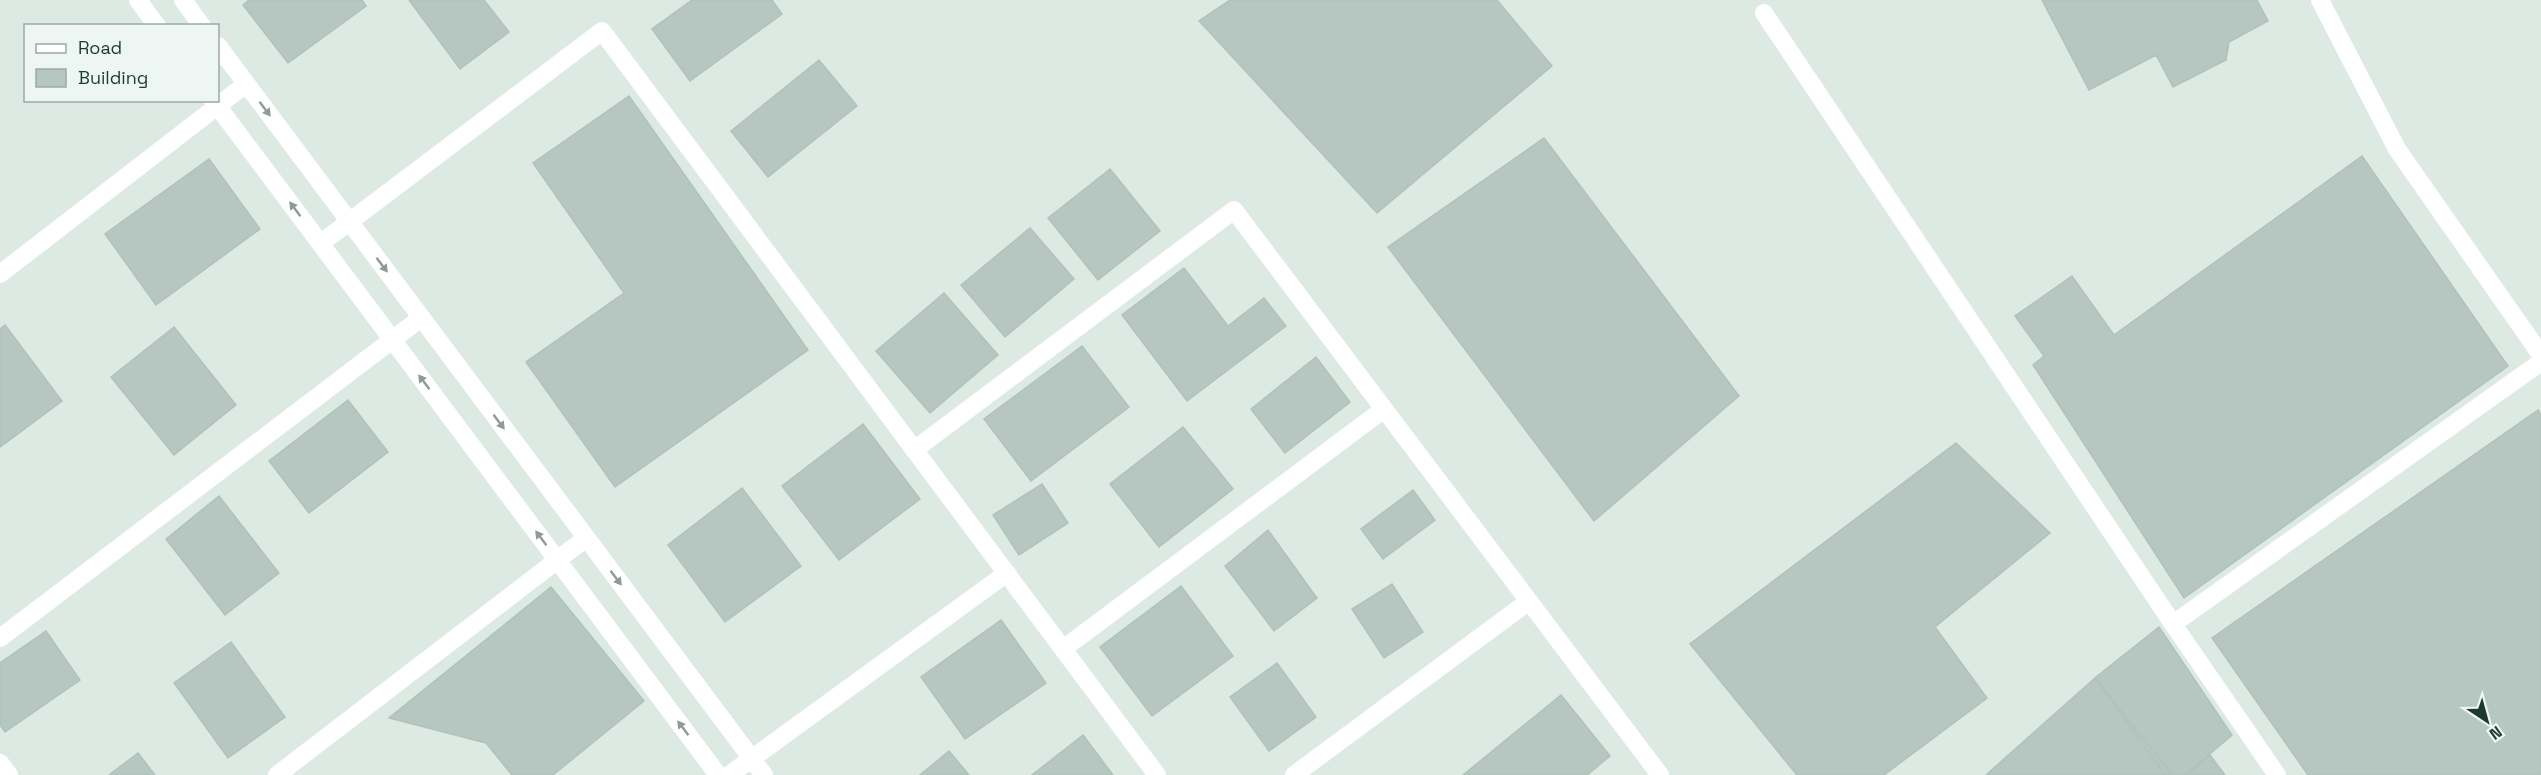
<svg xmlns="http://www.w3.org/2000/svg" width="2541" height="775" viewBox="0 0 2541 775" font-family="'Space Grotesk',sans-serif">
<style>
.building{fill:#b5c7c0;stroke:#afc3bb;stroke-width:1.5}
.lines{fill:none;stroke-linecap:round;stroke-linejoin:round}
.minor{stroke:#fff;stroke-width:18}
.oneway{fill:#8e9c99}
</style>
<rect width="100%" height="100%" fill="#ddeae4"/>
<path class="building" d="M249,0H362L366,6L288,63L243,5Z
M409,0H484L509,32L460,69Z
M692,0H772L782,14L690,81L652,29Z
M1230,0H1497L1552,66L1377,213L1199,21Z
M2042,0H2257L2268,21L2229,42L2226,60L2173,87L2156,55L2089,90Z
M819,60L857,106L768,177L731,131Z
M629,96L808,350L615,487L526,362L624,293L533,163Z
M1544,138L1739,396L1594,521L1388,247Z
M2362,156L2508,366L2184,598L2033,365L2044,356L2015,316L2072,276L2114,335Z
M209,159L260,229L156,305L105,234Z
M1110,169L1160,231L1098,280L1048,218Z
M1030,228L1074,279L1005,337L961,285Z
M1184,268L1228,326L1264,298L1286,326L1187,401L1122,315Z
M944,293L998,355L930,413L876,351Z
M5,325L62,401L0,447V329Z
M174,327L236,405L174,455L111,377Z
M1082,346L1129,407L1031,481L984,419Z
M1316,357L1350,402L1285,453L1251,409Z
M348,400L388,452L309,513L269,461Z
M2538,410L2541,415V775H2308L2212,638Z
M863,424L920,499L839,560L782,486Z
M1183,427L1233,489L1159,547L1110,484Z
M1956,443L2050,533L1935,627L1987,698L1884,775H1797L1690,644Z
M1042,484L1068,523L1019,555L993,515Z
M742,488L801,566L725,622L668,545Z
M1413,490L1435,520L1383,559L1361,529Z
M219,496L279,573L225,615L166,539Z
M1268,530L1317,598L1274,631L1225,566Z
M1392,584L1423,632L1384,658L1352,609Z
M1181,586L1233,656L1152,716L1100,647Z
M551,587L644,701L553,775H512L486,743L389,718Z
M1001,620L1046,683L965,739L921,677Z
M2159,627L2232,735L2185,775H2165L2095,678Z
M46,631L80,680L5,732L0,725V663Z
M231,642L285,717L228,758L174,683Z
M1277,663L1316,717L1269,751L1230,697Z
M2095,678L2172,775H1986Z
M1561,695L1610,756L1587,775H1463Z
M1083,735L1113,775H1032Z
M949,751L969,775H920Z
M138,753L155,775H109Z
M2210,755L2225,775H2186Z"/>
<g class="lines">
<path class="minor" d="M138,0L157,26
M183,0L202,26
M2320,0L2397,149L2541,355
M1764,13L2173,624
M218,46L764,775
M213,100L718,775
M321,243L602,31L1157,775
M0,274L246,84
M914,450L1234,210L1660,775
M0,638L421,318
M1063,649L1384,409
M0,763L9,775
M277,775L586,538
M729,775L1007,573
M1294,775L1529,601
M2277,775L2173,624L2541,362"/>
</g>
<defs><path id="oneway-solid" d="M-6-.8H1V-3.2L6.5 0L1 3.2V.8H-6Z" transform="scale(1.5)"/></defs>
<g class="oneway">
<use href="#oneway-solid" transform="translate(265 109) rotate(53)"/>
<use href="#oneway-solid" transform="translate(295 209) rotate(-127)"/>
<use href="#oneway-solid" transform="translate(382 265) rotate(53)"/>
<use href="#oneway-solid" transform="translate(424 382) rotate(-127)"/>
<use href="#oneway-solid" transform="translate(499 422) rotate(53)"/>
<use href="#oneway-solid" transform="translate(541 538) rotate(-127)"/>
<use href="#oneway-solid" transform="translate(616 578) rotate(53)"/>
<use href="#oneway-solid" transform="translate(683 728) rotate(-127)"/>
</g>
<rect x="24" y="24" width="195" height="78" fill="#edf6f2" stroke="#9aaaa6" stroke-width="1.5"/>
<rect x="36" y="44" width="30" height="9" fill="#ffffff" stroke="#9aaaa6" stroke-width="1.5"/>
<text x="78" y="54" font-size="18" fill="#1e3933">Road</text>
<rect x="36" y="69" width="30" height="18" fill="#b5c7c0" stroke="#9aaaa6" stroke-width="1.5"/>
<text x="78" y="84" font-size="18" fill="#1e3933">Building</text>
<g transform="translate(2487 721) rotate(144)" stroke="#edf6f2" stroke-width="4.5" paint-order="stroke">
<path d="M0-4.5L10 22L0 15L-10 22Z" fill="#1e3933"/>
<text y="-9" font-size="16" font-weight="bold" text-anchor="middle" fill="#1e3933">N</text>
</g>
</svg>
